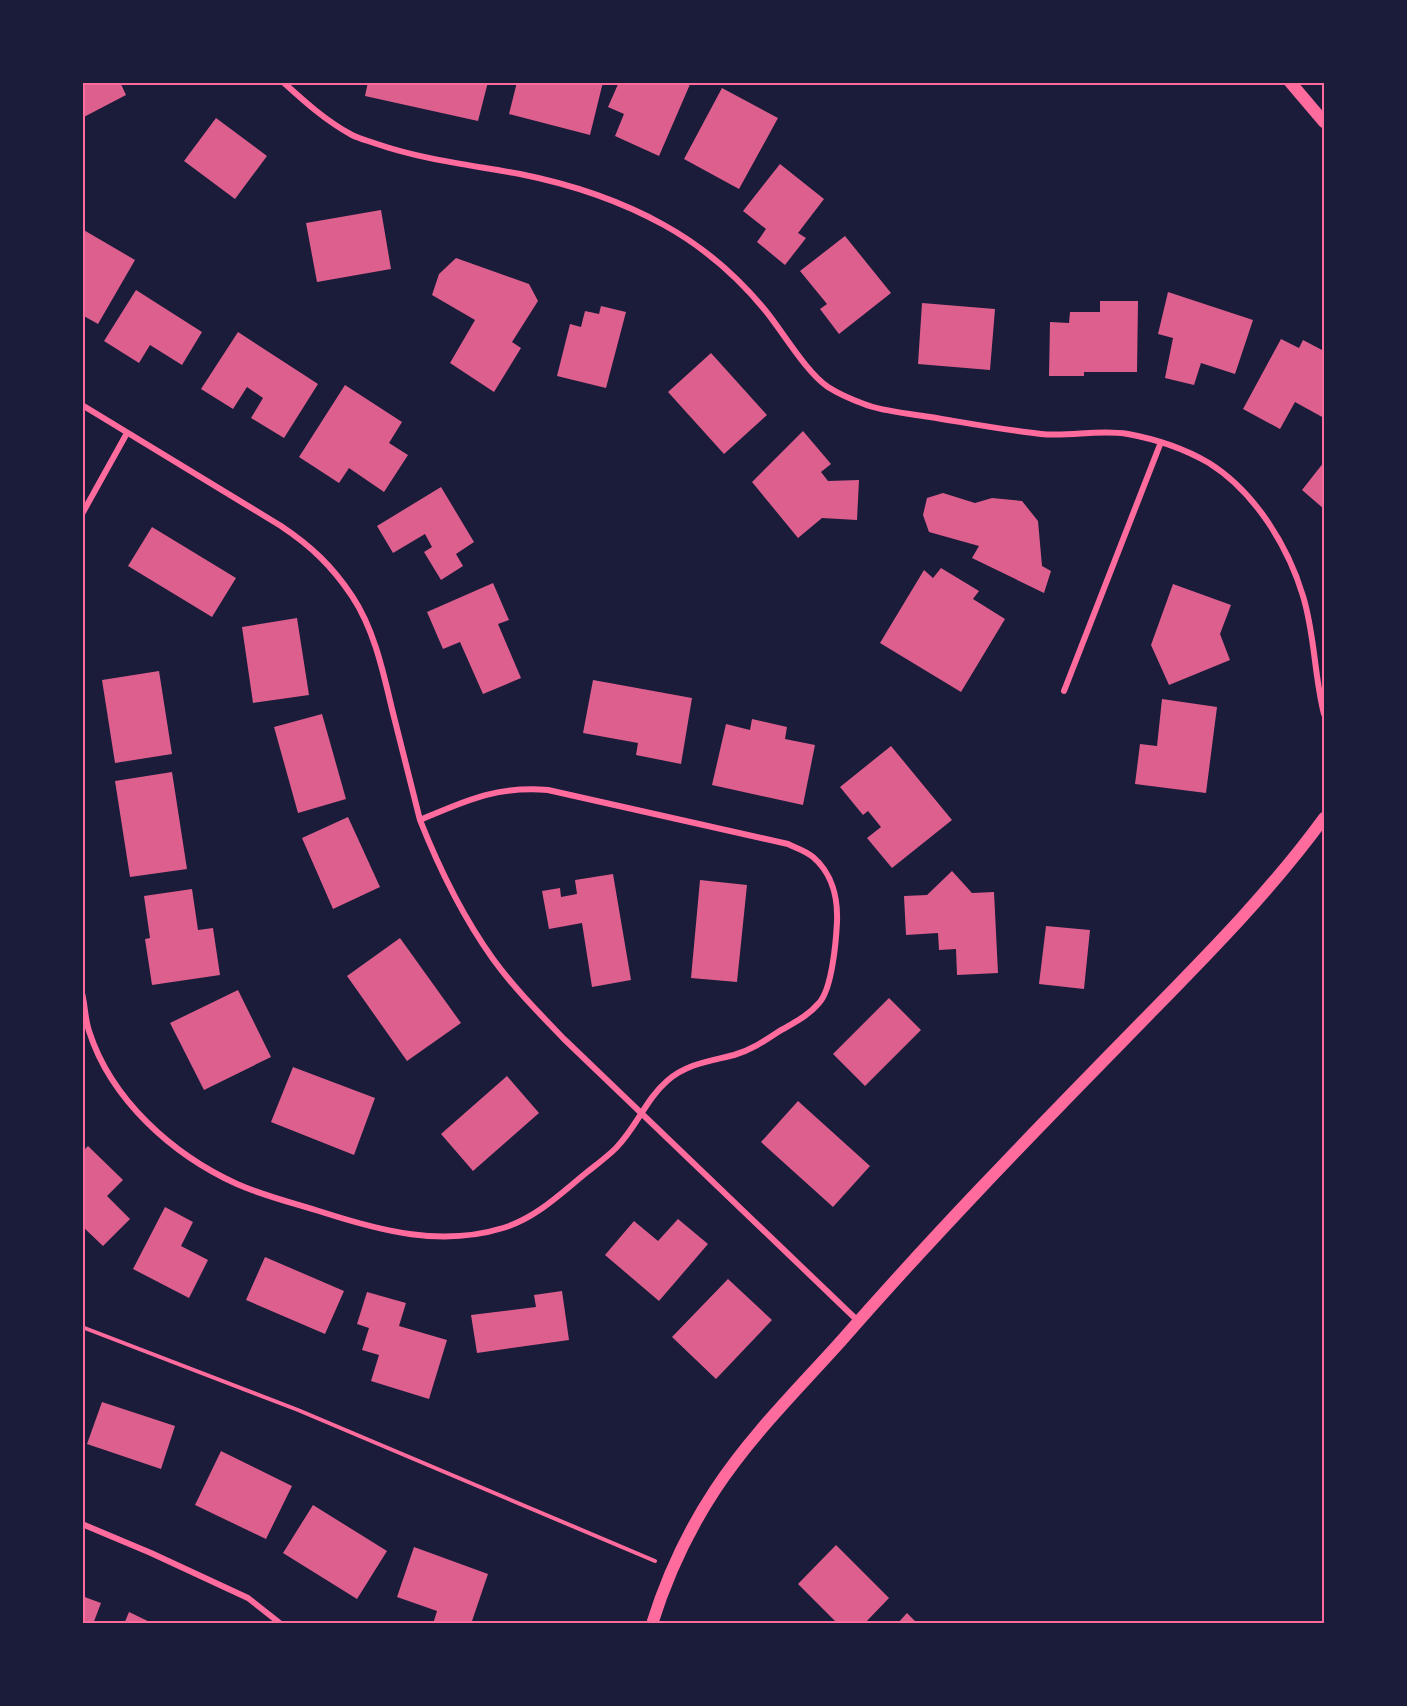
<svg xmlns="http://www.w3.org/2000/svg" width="1407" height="1706" viewBox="0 0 1407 1706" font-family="Quicksand,sans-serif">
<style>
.building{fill:#dd5f8e}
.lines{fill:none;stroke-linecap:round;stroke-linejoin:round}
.path{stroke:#ff6b9d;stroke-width:4}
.minor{stroke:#ff6b9d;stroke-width:6}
.secondary{stroke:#ff6b9d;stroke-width:12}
.neatline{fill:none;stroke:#ff6b9d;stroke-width:2}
</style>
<rect width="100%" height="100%" fill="#1b1b3a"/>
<path class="building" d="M82,82H120L126,95L82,118Z
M368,82H488L478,121L365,96Z
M517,82H603L590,135L509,114Z
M619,82H691L659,156L615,136L624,114L608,107Z
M722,88L778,118L739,189L684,159Z
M216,118L267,156L235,199L184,161Z
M780,164L824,199L798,233L806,238L785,265L757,242L766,229L743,211Z
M381,210L391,269L317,282L306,223Z
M82,229L135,260L98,324L82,315Z
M845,236L891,293L839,334L820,309L827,304L800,271Z
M456,258L529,284L538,301L512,342L521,348L494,392L450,363L475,320L432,295L439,274Z
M136,290L202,332L182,365L150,345L139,363L104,341Z
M1168,292L1253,320L1235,374L1201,363L1194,385L1165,378L1173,338L1158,334Z
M1100,301H1138L1137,372H1084V376H1049L1050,322L1069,323L1070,312H1100Z
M922,303L995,309L990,370L918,364Z
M601,306L626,312L606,388L557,376L570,324L581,327L585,311L599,314Z
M238,332L318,384L284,438L251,418L263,398L247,387L233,409L201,389Z
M1281,339L1299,348L1303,340L1324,351V418L1295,402L1280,429L1243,409Z
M711,353L767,415L724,454L668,392Z
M345,385L402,422L389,443L408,455L384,492L349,468L339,483L299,457Z
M803,431L831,464L821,472L828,481L859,480L857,520L822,518L798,538L752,482Z
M1324,462V509L1302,490Z
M441,487L474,542L456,554L463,566L441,580L424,552L432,547L425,534L393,553L377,526Z
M943,493L975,503L992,498L1022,501L1038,521L1042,566L1051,571L1044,593L972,558L979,546L929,532L923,515L927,498Z
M152,527L236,578L212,617L128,566Z
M941,568L979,591L973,599L1005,619L961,692L880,643L924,570L933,578Z
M493,583L509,620L498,624L521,678L483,694L460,642L443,649L427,612Z
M1173,584L1231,605L1220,634L1230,660L1169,685L1151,645Z
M297,618L309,695L253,703L242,627Z
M159,671L172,754L115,763L102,680Z
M593,680L692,698L681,764L636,755L638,743L583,733Z
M1162,699L1217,707L1206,793L1135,784L1140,744L1157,746Z
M322,714L346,799L298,813L274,727Z
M752,719L787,727L785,739L815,745L803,805L712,785L726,724L750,730Z
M891,746L952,820L892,868L867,838L881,827L868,811L863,815L840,787Z
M172,772L187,869L130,877L115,781Z
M348,817L380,887L333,909L302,838Z
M952,871L972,893L994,892L998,973L957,975L956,949L939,950L938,933L906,935L904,896L927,895Z
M613,874L631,980L592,987L582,923L549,929L542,891L560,888L561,897L577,894L575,880Z
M700,880L747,885L737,982L691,978Z
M192,889L198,930L213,928L220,975L152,985L145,939L150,938L144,896Z
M1046,926L1090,930L1084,989L1039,984Z
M400,938L461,1023L407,1061L347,976Z
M238,990L271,1057L204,1090L170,1023Z
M889,998L921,1030L865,1086L833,1054Z
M293,1067L375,1098L354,1155L271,1122Z
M507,1076L539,1113L473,1171L441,1134Z
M798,1101L870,1166L833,1207L761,1142Z
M88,1146L123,1180L107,1196L130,1219L103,1246L82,1226V1152Z
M165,1207L193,1222L181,1246L208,1260L189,1298L133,1269Z
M678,1219L708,1244L659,1301L605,1255L634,1221L658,1241Z
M265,1257L344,1291L325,1334L246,1300Z
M728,1279L772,1320L716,1379L672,1337Z
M562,1291L569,1340L477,1353L471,1315L536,1307L534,1295Z
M367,1292L406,1303L399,1326L447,1340L429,1399L371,1381L379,1355L362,1350L369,1328L357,1324Z
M102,1402L175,1426L161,1469L87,1444Z
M221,1451L292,1486L266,1539L195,1505Z
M313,1505L387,1551L357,1599L283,1553Z
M836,1545L889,1598L864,1624H838L798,1584Z
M414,1547L488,1574L471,1624H433L437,1611L397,1597Z
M82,1596L101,1603L93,1624H82Z
M129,1612L154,1624H124Z
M907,1613L918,1624H897Z"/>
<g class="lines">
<path class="path" d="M82,1327L298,1410L655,1561"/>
<path class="minor" d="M283,82C305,102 326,121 352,135C360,139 369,141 377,144C424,160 471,165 520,174C570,184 619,200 664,225C702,246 737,276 765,310C783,332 806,372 828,387C839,394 853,400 864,404C884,412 908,413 930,417C967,423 1004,430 1041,434C1070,437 1099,429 1128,434C1155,439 1185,449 1209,463C1255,492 1288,546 1303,596C1315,635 1314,675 1324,714
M82,405L281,526C311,546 332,566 352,596C374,629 383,671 392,709C401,746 411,783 420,820C439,868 463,917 493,959C514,988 539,1013 564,1039L858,1321
M82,514L127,433
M1064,691L1161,442
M82,993C85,1005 85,1019 89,1031C111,1100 173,1155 237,1184C264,1196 294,1203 322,1212C381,1231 441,1247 503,1228C536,1218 560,1194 586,1173C596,1165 607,1157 616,1148C636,1128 646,1099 667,1081C686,1064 710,1061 734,1055C751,1050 763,1042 778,1032C793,1023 807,1017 819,1003C832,989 836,942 837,922C838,898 832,873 813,857C806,851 796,848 788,844L548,790C496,786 467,800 420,820
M82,1524L151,1553L248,1598L281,1624"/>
<path class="secondary" d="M1290,82L1324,122
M652,1624C667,1576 688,1531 715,1490C751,1435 799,1388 842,1340C932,1237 1027,1139 1122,1042C1192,970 1265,899 1324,818"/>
</g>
<rect width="1407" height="1706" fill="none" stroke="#1b1b3a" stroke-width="168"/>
<rect x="84" y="84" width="1239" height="1538" class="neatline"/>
</svg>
